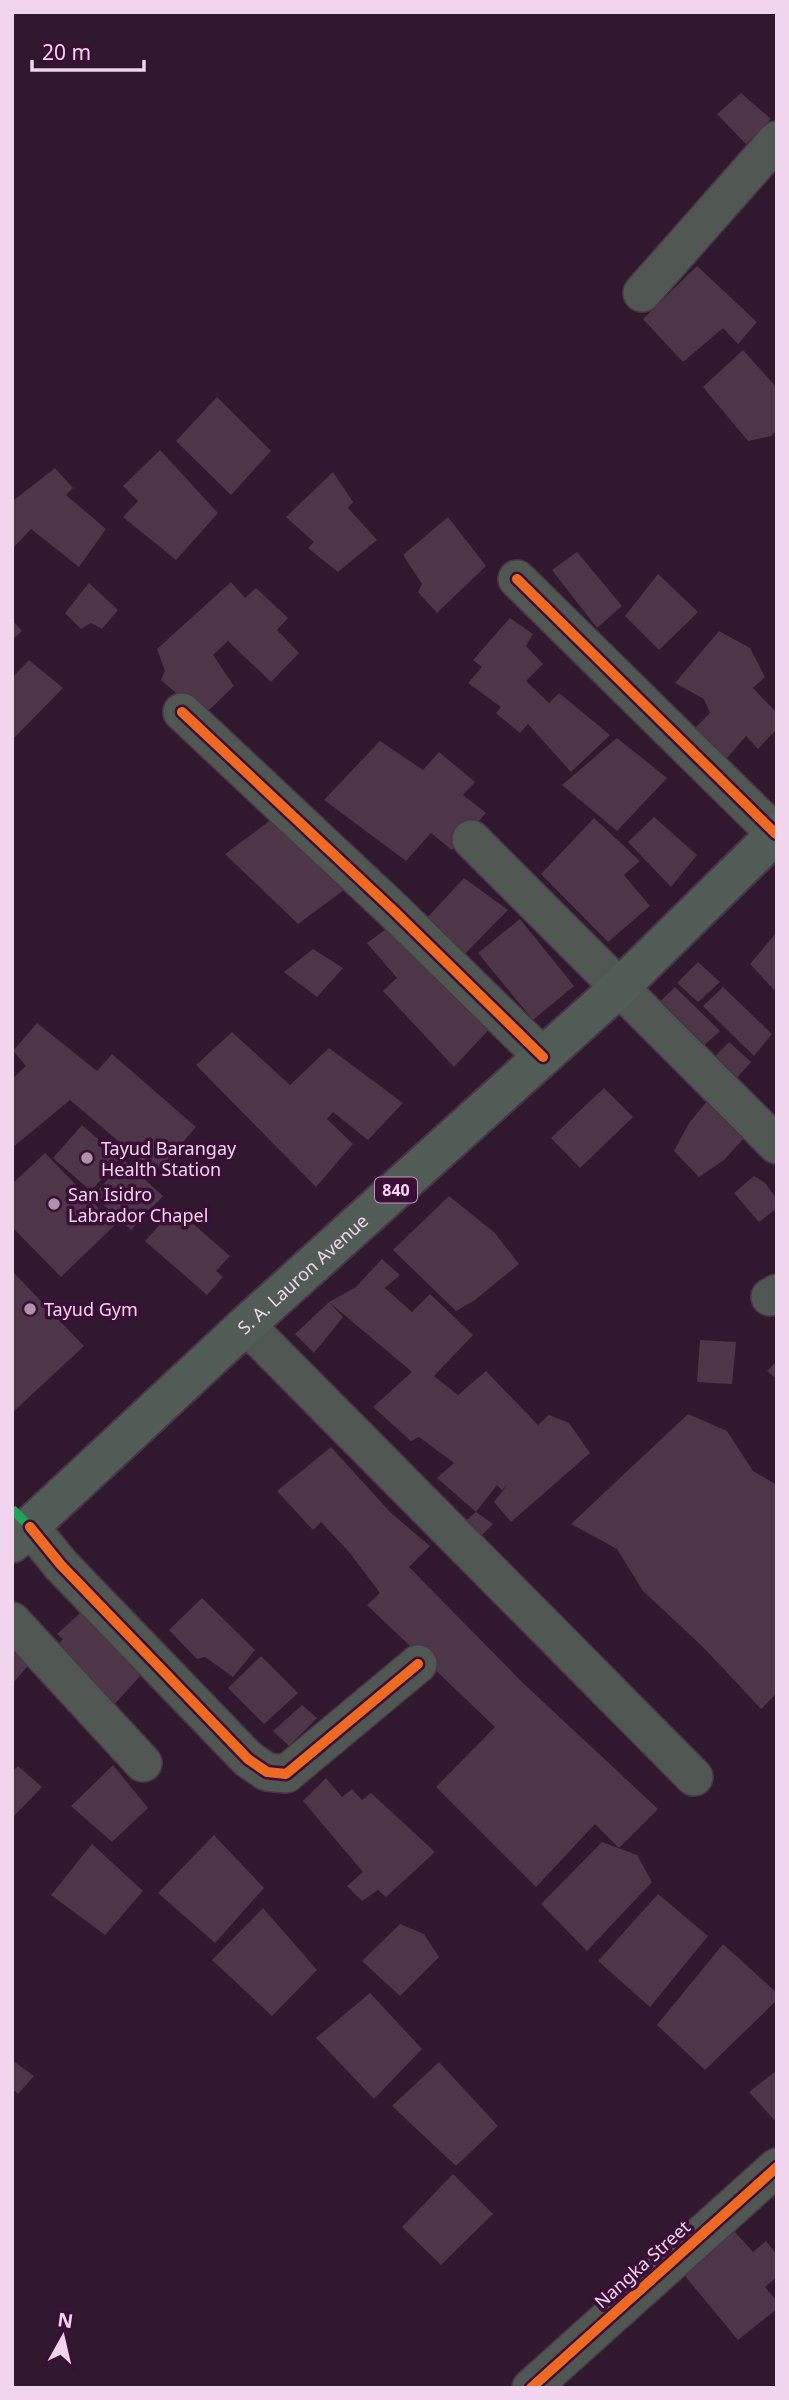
<svg xmlns="http://www.w3.org/2000/svg" width="789" height="2400" viewBox="0 0 789 2400" font-family="'Noto Sans',sans-serif">
<style>
.building{fill:#4d3647}
.lines{fill:none;stroke-linecap:round;stroke-linejoin:round}
.minor-casing{stroke:#493548;stroke-width:40}
.highway-casing{stroke:#493548;stroke-width:42}
.minor{stroke:#505752;stroke-width:37}
.highway{stroke:#525c56;stroke-width:38}
.quiet{stroke:#20a55d;stroke-width:9;stroke-dasharray:18 9;stroke-linecap:butt}
.cycleway-casing{stroke:#3b0e38;stroke-width:15}
.cycleway{stroke:#ed6a23;stroke-width:10}
.poi-dot{fill:#ad92aa;stroke:#3b0e38;stroke-width:2.5}
.labels{text-anchor:middle;dominant-baseline:central;stroke-width:7;stroke-linejoin:round;paint-order:stroke}
.shield{fill:#3b0e38;stroke:#ba99b7;stroke-width:2}
.shield-label{font-size:16px;font-weight:bold;fill:#f1d4ed}
.poi-label{font-size:18px;fill:#f1d4ed;stroke:#3b0e38;text-anchor:start}
.street-label{font-size:18px;fill:#f1d4ed;stroke:#3b0e38}
</style>
<rect width="100%" height="100%" fill="#30182f"/>
<path class="building" d="M741,93L771,119L746,144L717,114Z
M697,266L757,322L738,344L723,328L683,362L643,319Z
M743,350L777,388V430L771,436L748,441L703,387Z
M217,397L271,451L231,495L176,441Z
M160,450L218,513L176,560L123,517L138,501L123,486Z
M55,468L73,488L66,495L106,529L79,567L31,529L12,549V498L14,500Z
M333,472L353,502L348,508L377,540L338,572L308,548L314,542L286,517Z
M448,517L486,566L437,613L418,592L422,584L403,555Z
M577,552L622,606L597,628L552,570Z
M658,574L698,612L659,650L625,616Z
M231,582L245,598L256,588L288,618L277,630L299,653L271,682L228,641L213,655L234,686L203,716L161,680L165,671L157,649Z
M89,583L118,610L102,629L91,623L81,629L65,613Z
M510,618L533,634L526,646L543,664L526,681L549,703L559,693L610,735L571,772L528,724L520,733L496,713L501,707L468,683L482,667L473,660Z
M12,620L22,631L12,640Z
M719,631L750,648L765,677L753,688L777,713V729L758,749L746,736L715,772L685,738L710,713L704,699L675,683Z
M29,660L63,688L14,738L12,678Z
M617,738L667,778L617,831L562,785Z
M380,741L423,770L439,752L475,782L463,795L486,813L452,850L431,833L406,861L324,800Z
M276,816L352,884L298,924L225,854Z
M654,817L697,855L671,887L628,842Z
M594,818L640,861L624,875L650,906L608,942L541,874Z
M464,878L508,910L460,959L424,921Z
M520,919L574,986L533,1020L478,953Z
M393,924L494,1024L454,1067L383,991L397,978L367,943Z
M777,932V993L750,964Z
M313,949L343,968L317,997L284,972Z
M698,962L720,982L698,1002L677,983Z
M675,987L720,1031L691,1057L650,1011Z
M723,987L772,1034L754,1056L703,1006Z
M37,1023L97,1071L112,1054L196,1127L156,1173L70,1100L12,1148V1079L26,1066L13,1051Z
M232,1032L290,1085L329,1048L403,1103L368,1140L333,1112L327,1119L353,1144L316,1187L196,1065Z
M729,1042L751,1062L726,1090L705,1067Z
M604,1088L633,1117L580,1168L551,1138Z
M708,1100L746,1136L724,1160L699,1177L674,1151L689,1123Z
M82,1125L120,1158L91,1191L53,1158Z
M45,1153L115,1225L61,1277L12,1227V1184Z
M125,1161L163,1196L131,1230L93,1195Z
M754,1176L765,1183L777,1199V1208L759,1222L734,1193Z
M449,1196L495,1233L519,1264L475,1300L456,1311L393,1250Z
M175,1208L230,1256L216,1271L223,1277L207,1295L145,1241Z
M382,1259L400,1275L385,1288L412,1312L430,1294L473,1335L434,1376L458,1395L486,1371L538,1425L549,1415L569,1423L590,1453L511,1522L494,1502L508,1484L502,1490L497,1485L476,1512L437,1478L454,1463L419,1437L411,1441L373,1407L412,1372L329,1302L343,1317L314,1353L295,1334L329,1302L356,1287Z
M12,1271L84,1346L12,1413Z
M700,1340L736,1342L732,1384L697,1382Z
M777,1361V1379L767,1371Z
M688,1414L727,1431L753,1471L777,1485V1693L761,1709L705,1649L643,1591L617,1549L571,1524Z
M331,1447L391,1513L430,1546L409,1567L523,1683L658,1809L619,1848L595,1824L536,1887L436,1787L495,1727L367,1605L380,1593L349,1552L321,1522L313,1530L277,1491Z
M476,1512L493,1524L480,1537L462,1524Z
M202,1598L255,1650L233,1677L205,1657L197,1659L169,1630Z
M90,1604L149,1666L113,1706L54,1648L63,1639L57,1634Z
M12,1638L34,1659L12,1684Z
M261,1656L298,1693L264,1724L228,1688Z
M302,1705L317,1718L289,1746L273,1731Z
M113,1765L148,1808L112,1842L71,1806Z
M18,1766L42,1787L12,1818V1772Z
M326,1778L342,1797L352,1789L362,1800L371,1793L435,1852L386,1897L378,1890L362,1901L347,1886L363,1872L303,1801Z
M214,1835L264,1888L215,1943L158,1893Z
M602,1842L637,1855L652,1882L587,1951L541,1904Z
M92,1844L143,1891L105,1935L51,1895Z
M658,1894L708,1936L650,2007L598,1961Z
M263,1908L317,1970L272,2016L212,1960Z
M400,1924L424,1934L439,1957L400,1996L362,1961Z
M723,1944L777,1993V2000L705,2070L657,2025Z
M370,1993L422,2049L374,2099L316,2038Z
M12,2060L34,2076L18,2094L12,2088Z
M439,2062L498,2126L456,2166L392,2106Z
M777,2070V2123L749,2092Z
M453,2174L493,2214L441,2265L402,2227Z
M734,2231L753,2252L766,2241L777,2255V2277L765,2287L777,2301V2309L738,2340L685,2276Z"/>
<g class="lines">
<defs>
<path id="minor" d="M642,293L777,140
M517,579L776,834
M182,712L393,910L543,1057
M471,839L777,1145
M770,1297L777,1293
M246,1325L694,1777
M30,1527L61,1565L248,1759L267,1772L286,1774L418,1664
M12,1621L143,1763
M531,2388L777,2167"/>
<g id="highway">
<path id="s1" d="M12,1543L246,1325L620,987L777,833"/>
</g>
</defs>
<use href="#minor" class="minor-casing"/>
<use href="#highway" class="highway-casing"/>
<use href="#minor" class="minor"/>
<use href="#highway" class="highway"/>
<path class="quiet" d="M12,1509L30,1527"/>
<defs>
<path id="cycleway" d="M517,579L776,834
M182,712L393,910L543,1057
M30,1527L61,1565L248,1759L267,1772L286,1774L418,1664
M531,2388L777,2167"/>
</defs>
<use href="#cycleway" class="cycleway-casing"/>
<use href="#cycleway" class="cycleway"/>
</g>
<g class="poi-dot">
<circle cx="87" cy="1158" r="7"/>
<circle cx="54" cy="1204" r="7"/>
<circle cx="30" cy="1309" r="7"/>
</g>
<g class="labels">
<rect class="shield" x="375" y="1177.5" width="42" height="25" rx="5"/>
<g class="shield-label">
<text x="396" y="1190">840</text>
</g>
<g class="poi-label">
<text x="101" y="1148">Tayud Barangay<tspan x="101" dy="21">Health Station</tspan></text>
<text x="68" y="1194">San Isidro<tspan x="68" dy="21">Labrador Chapel</tspan></text>
<text x="44" y="1309">Tayud Gym</text>
</g>
<g class="street-label">
<text stroke="none"><textPath href="#s1" startOffset="396">S. A. Lauron Avenue</textPath></text>
<text transform="translate(642 2264) rotate(-42)">Nangka Street</text>
</g>
</g>
<rect width="789" height="2400" fill="none" stroke="#f1d4ed" stroke-width="28"/>
<g transform="translate(63 2337) rotate(8)" stroke="#3b0e38" stroke-width="5" paint-order="stroke">
<path d="M0-5L12 26L0 18L-12 26Z" fill="#f1d4ed"/>
<text y="-10" font-size="19" font-weight="bold" text-anchor="middle" fill="#f1d4ed">N</text>
</g>
<path d="M32 60v10h112v-10" fill="none" stroke="#f1d4ed" stroke-width="3.5"/>
<text x="42" y="60" font-size="21" fill="#f1d4ed" stroke="#3b0e38" stroke-width="5" paint-order="stroke">20 m</text>
</svg>
